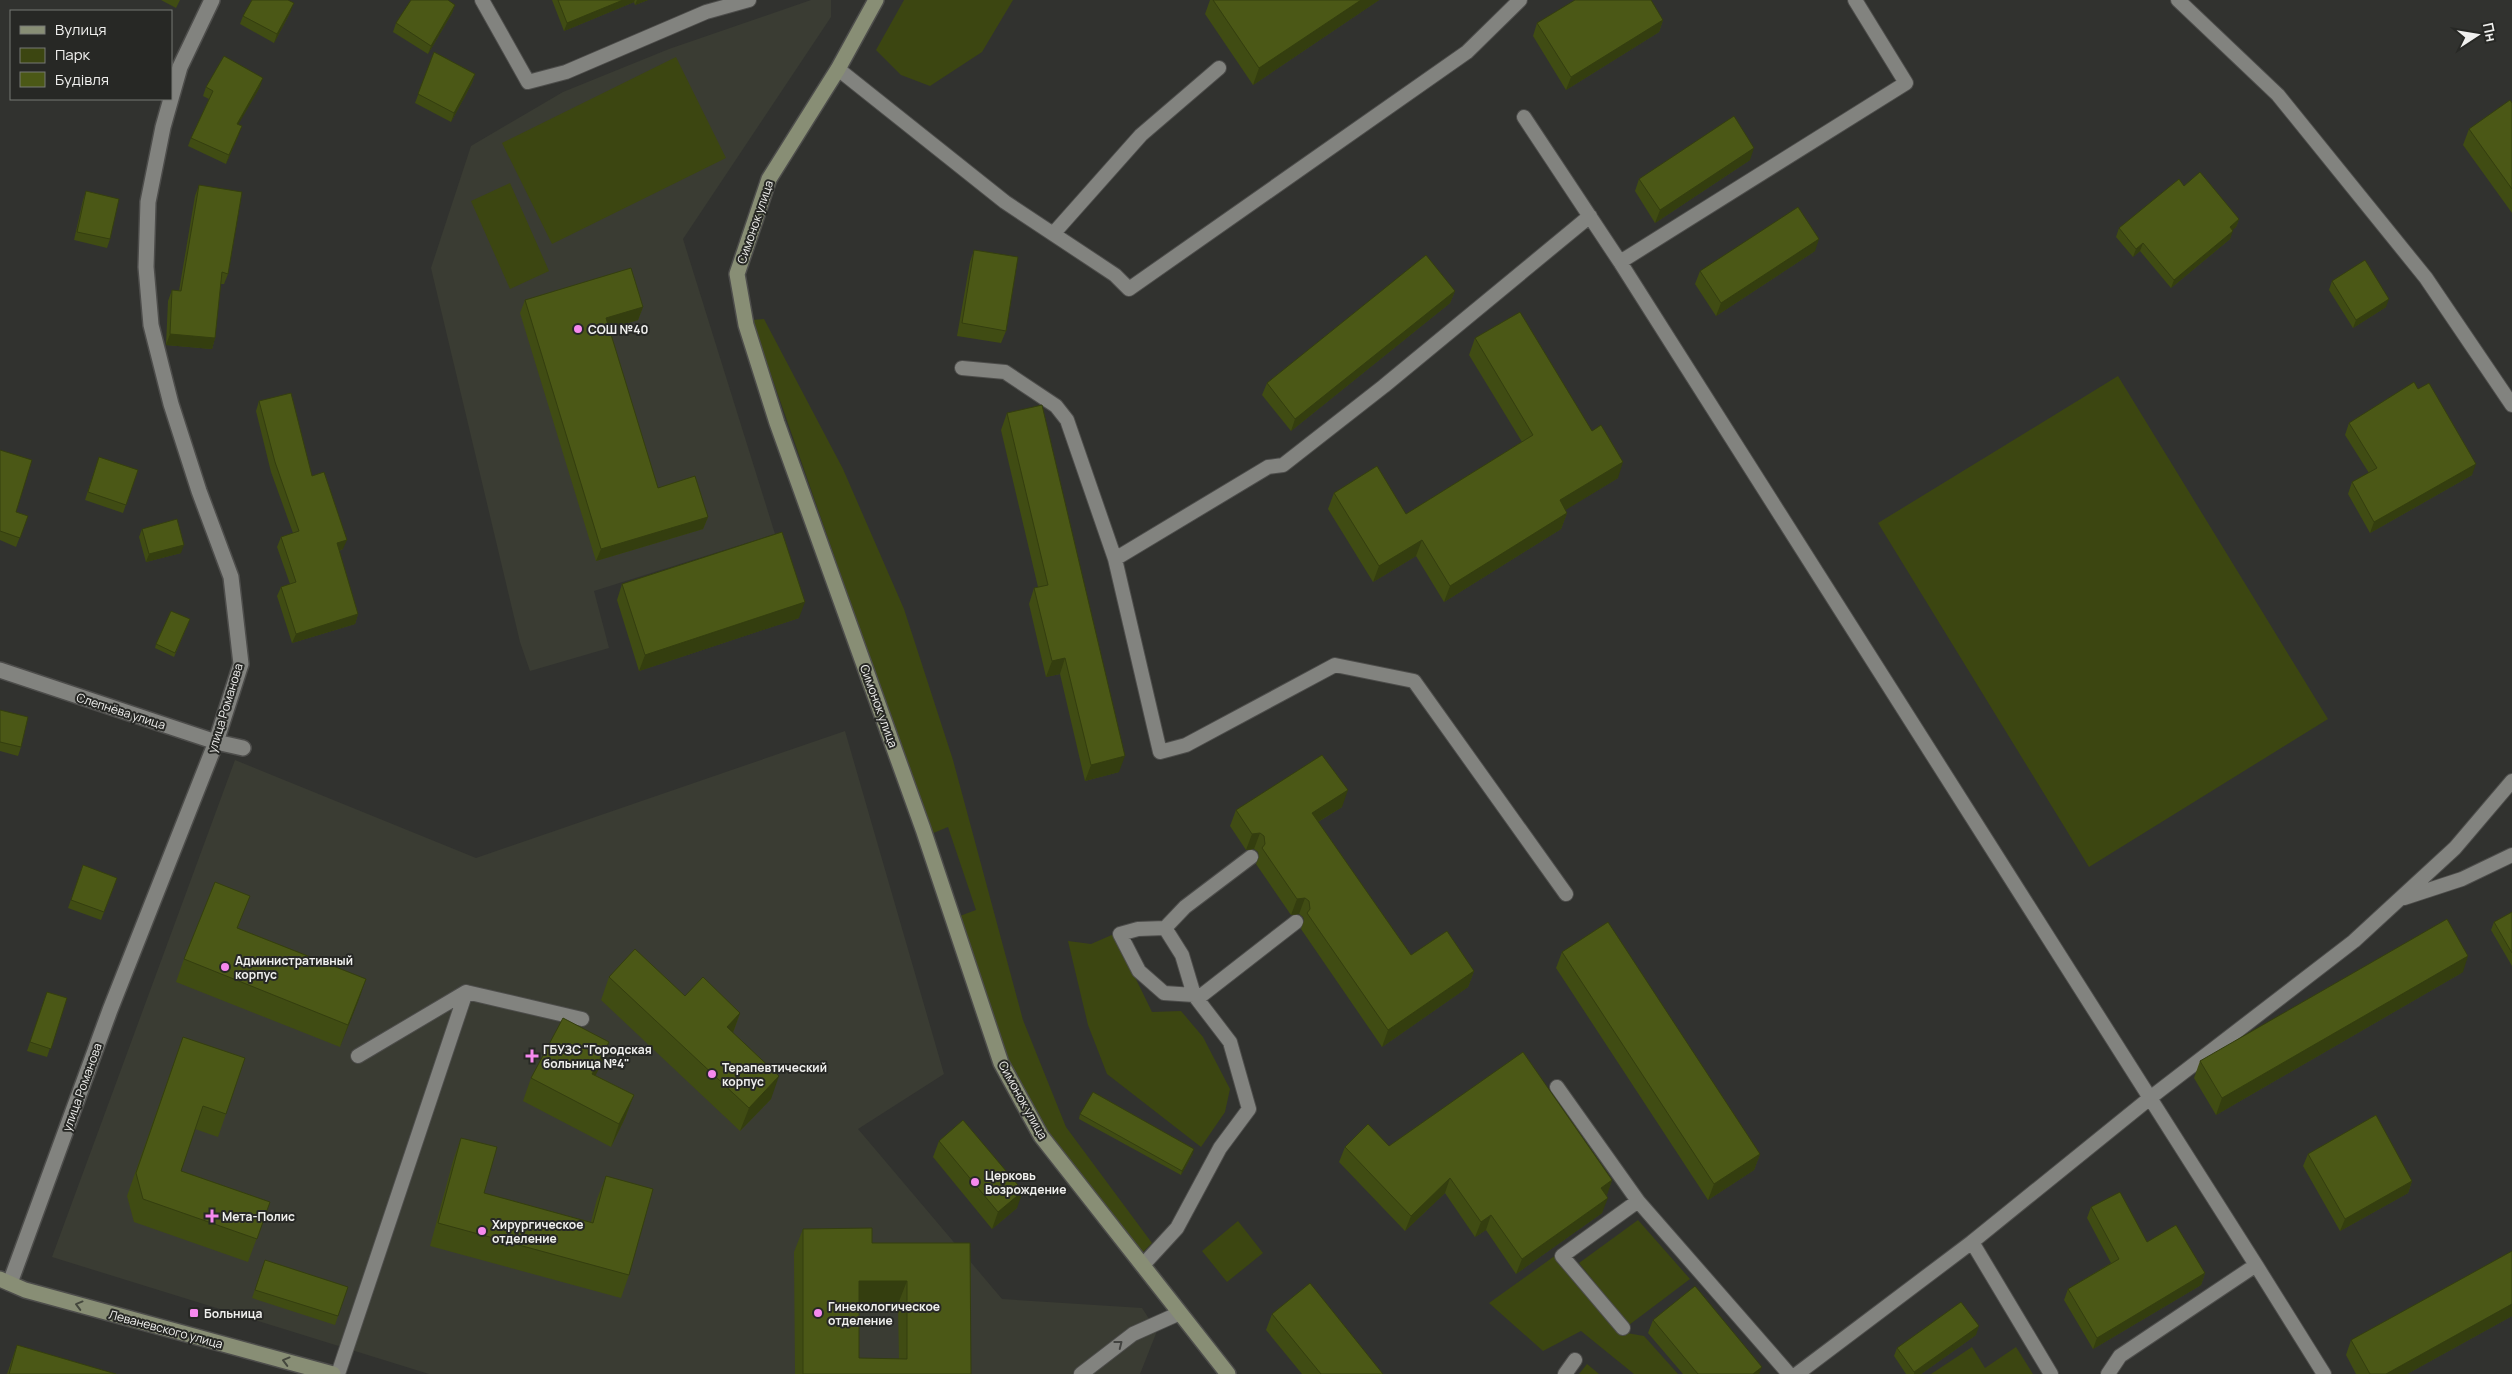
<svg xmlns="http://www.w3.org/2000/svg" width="2512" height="1374" viewBox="0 0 2512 1374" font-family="Manrope,sans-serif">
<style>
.built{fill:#3a3c33}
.green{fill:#3c4611}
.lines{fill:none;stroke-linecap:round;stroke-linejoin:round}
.lane-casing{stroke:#4d4d4b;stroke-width:16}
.street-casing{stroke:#4d4d4b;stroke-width:18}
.secondary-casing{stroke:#4d4d4b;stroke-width:18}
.lane{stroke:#82837f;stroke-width:14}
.street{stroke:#82837f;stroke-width:15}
.secondary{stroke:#888e75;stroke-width:15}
.wall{fill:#404c13;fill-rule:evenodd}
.shaded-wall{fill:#343e0f}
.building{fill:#4b5816;stroke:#343e0f;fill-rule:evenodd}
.oneway{stroke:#44473d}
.oneway2{stroke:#424340}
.poi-dot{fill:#f689ee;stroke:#272825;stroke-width:2}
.labels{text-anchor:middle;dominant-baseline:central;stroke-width:4;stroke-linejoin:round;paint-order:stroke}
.street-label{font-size:12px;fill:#f0f0ee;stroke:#272825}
.poi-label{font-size:12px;font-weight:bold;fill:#f0f0ee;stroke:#272825;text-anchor:start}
</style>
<rect width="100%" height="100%" fill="#31322f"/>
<path class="built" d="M811,0H831V17L683,239L775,534L594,591L609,648L530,671L520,642L431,268L471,146L563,92L669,49Z
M845,731L944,1074L858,1129L1002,1299L1142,1308L1157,1331L1140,1374H429L52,1257L235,760L476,858Z"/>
<path class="green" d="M904,0H1013L982,52L930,86L901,75L876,50Z
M676,57L726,158L552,244L502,143Z
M510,183L549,271L510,289L471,201Z
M764,319L843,469L904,609L953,760L1023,1020L1066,1127L1152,1243L1141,1254L1046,1133L1006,1060L957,917L976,910L948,827L931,834L752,320Z
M2118,376L2328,719L2089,867L1878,523Z
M1114,934L1152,1012L1181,1011L1203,1037L1230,1089L1225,1112L1201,1147L1107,1074L1088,1025L1068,941L1091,944Z
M1638,1220L1690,1279L1629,1325L1579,1263Z
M1238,1221L1263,1253L1227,1282L1202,1251Z
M1556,1255L1621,1332L1644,1336L1678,1374H1634L1581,1331L1543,1351L1489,1303Z
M1972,1347L1985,1368L2016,1347L2033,1374H1931Z
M1587,1364L1599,1374H1579Z"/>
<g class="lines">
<defs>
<path id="lane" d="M482,0L528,82L566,72L706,12L749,0
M2178,0L2278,95L2426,278L2512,405
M838,69L1005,202L1115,275L1129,289L1467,52L1520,0
M1524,117L1620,262L2150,1098L1972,1242
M1053,234L1141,135L1219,68
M1620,262L1906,83L1855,0
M962,368L1005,372L1056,406L1067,420L1115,559
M1566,894L1414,681L1335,665L1186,745L1160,752L1115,559L1268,467L1283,465L1384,386L1590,216
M2404,898L2462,879L2512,855
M1165,928L1185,907L1251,857
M1197,999L1296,922
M358,1056L466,992L582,1019
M1557,1087L1638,1201
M1143,1265L1177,1228L1220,1148L1249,1109L1230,1042L1194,995L1164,993L1139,971L1120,934L1138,929L1165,928L1182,955L1194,995
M2256,1265L2324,1374
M1623,1328L1562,1256L1638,1201L1789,1374
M338,1374L466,992
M1081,1374L1133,1334L1180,1313
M1565,1374L1575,1360
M1797,1374L1972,1242L2051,1374
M2108,1374L2120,1356L2256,1265L2150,1098L2354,941L2455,848L2512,781"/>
<path id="street" d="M0,670L216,742L243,748
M10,1283L110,1010L216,742L241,664L231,577L199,491L171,404L151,325L146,267L148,202L163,127L180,67L212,0"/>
<path id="secondary" d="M876,0L838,69L769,179L737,274L746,325L777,423L923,829L1001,1063L1041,1136L1228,1374
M0,1279L25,1290L333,1374"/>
</defs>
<use href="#lane" class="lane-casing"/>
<use href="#street" class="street-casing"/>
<use href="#secondary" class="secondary-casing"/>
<use href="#lane" class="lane"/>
<use href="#street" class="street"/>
<use href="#secondary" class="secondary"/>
</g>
<path class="wall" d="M161,0H180L176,8Z
M552,0H648L635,5L634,2L564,31Z
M1210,0H1379L1253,85L1205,14Z
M455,5L452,13L428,54L393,32L396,23Z
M291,11L274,43L240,24L243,16Z
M1663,20L1659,32L1566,90L1533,36L1537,23Z
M434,52L475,74L472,83L451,122L415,103Z
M206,87H260L238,124L239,134L226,164L188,146L191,138L209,99L203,96Z
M2512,103V213L2463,145L2469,129Z
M1750,160L1655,223L1635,191L1639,179Z
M199,185L228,274L224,284H220L215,338L212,349L166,345L168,301L172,290L179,291L195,196Z
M2184,186L2239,219L2236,227L2232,230L2230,239L2171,288L2140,251L2133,257L2116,237L2119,228Z
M86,191L110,239L107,248L74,240L83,200Z
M974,250L1006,331L1001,343L957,336L970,262Z
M1815,251L1716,316L1695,284L1700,271Z
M2332,281L2386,307L2353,328L2329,290Z
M1455,291L1450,303L1291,431L1262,395L1267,383Z
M525,300L643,307L638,320L609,329L658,488L708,517L703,529L596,561L520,313Z
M1475,338L1618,478L1565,510L1567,513L1561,529L1444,602L1416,556L1373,582L1328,509L1334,493L1406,514L1522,442L1469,355Z
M2418,389L2472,475L2370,533L2348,494L2352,482L2369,473L2345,435L2349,423Z
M259,401L312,476L343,549L339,551L358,614L355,624L292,643L277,596L281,587L290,584L277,547L281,537L293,533L271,472L256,411Z
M1007,413L1119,772L1085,781L1060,674L1046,677L1029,604L1034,588L1038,587L1001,430Z
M0,450L16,512L28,516L16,547L0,540Z
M99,457L138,470L123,513L85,500Z
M142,529L181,553L146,562L139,537Z
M622,584L799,618L639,671L617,600Z
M190,619L174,657L155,648L156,644Z
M0,710L21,747L18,756L0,751Z
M1342,807L1318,822L1411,955L1474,971L1468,987L1382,1047L1301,929L1304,921L1303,917L1299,914L1291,915L1256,864L1259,857L1258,852L1254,849L1246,850L1230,826L1236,810Z
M83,865L117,878L101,920L68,908Z
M2512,912V966L2491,930L2494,922Z
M241,919L238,928L366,979L340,1047L176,982L184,959Z
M1562,952L1760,1154L1754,1170L1708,1200L1556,968Z
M2463,972L2216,1115L2194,1078L2200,1061Z
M609,977L685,996L740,1013L733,1033L771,1099L740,1131L601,1000Z
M47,992L67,998L47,1057L27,1051Z
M183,1037L226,1114L218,1137L195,1129L181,1171L270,1202L248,1262L134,1222L127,1196Z
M609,1042L601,1065L595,1075L634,1095L625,1118L611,1147L523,1101L531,1078Z
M1080,1114L1193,1153L1181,1175L1079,1119Z
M461,1138L484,1193L591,1222L597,1199L606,1176L629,1275L621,1298L430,1246L453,1161Z
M939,1141L1017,1208L992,1229L933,1157Z
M1389,1146L1612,1180L1606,1196L1602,1213L1516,1274L1486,1230L1475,1237L1445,1193L1405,1231L1339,1162L1345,1147Z
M2308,1154L2412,1181L2408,1193L2340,1231L2303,1166Z
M2091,1207L2147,1242L2205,1273L2201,1285L2093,1349L2064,1300L2068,1289L2111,1263L2087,1218Z
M803,1229L872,1243H970L971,1374H795L794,1252ZM859,1304H898L899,1359L859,1358Z
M265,1260L338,1316L335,1325L252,1298Z
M1272,1314L1383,1374H1302L1266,1330Z
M2512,1316L2407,1374H2356L2346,1355L2351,1340Z
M1653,1320L1759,1374H1683L1648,1333Z
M1976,1335L1921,1374H1906L1894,1356L1897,1348Z
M17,1345L116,1374H7Z"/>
<path class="shaded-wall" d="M623,0H635L634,2L564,31L567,23Z
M637,0H648L635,5Z
M1361,0H1379L1253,85L1259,68Z
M294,3L291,11L274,43L277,34Z
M455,5L452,13L428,54L431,46Z
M1663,20L1659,32L1566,90L1571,77Z
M475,74L472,83L451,122L454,113Z
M263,78L260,87L234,132L237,124Z
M242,126L239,134L226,164L229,155Z
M1754,148L1750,160L1655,223L1660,210Z
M2239,219L2236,227L2227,235L2230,227Z
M2233,231L2230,239L2171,288L2174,280Z
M1819,239L1815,251L1716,316L1721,303Z
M2143,243L2140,251L2133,257L2136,249Z
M1455,291L1450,303L1291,431L1295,419Z
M2389,299L2386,307L2353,328L2356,320Z
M643,307L638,320L601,331L606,318Z
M170,334L215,338L212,349L166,345Z
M1623,462L1618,478L1554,517L1560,500Z
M2476,464L2472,475L2370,533L2374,522Z
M1567,513L1561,529L1444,602L1450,586Z
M708,517L703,529L596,561L601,549Z
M347,540L343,549L333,553L337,543Z
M1422,540L1416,556L1373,582L1379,566Z
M184,545L181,553L146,562L149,554Z
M805,602L799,618L639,671L645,655Z
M358,614L355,624L292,643L296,634Z
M1065,658L1060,674L1046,677L1052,661Z
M1125,756L1119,772L1085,781L1091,765Z
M1348,790L1342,807L1306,829L1312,813Z
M1260,833L1254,849L1246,850L1252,834Z
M1305,898L1299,914L1291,915L1297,899Z
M2468,956L2463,972L2216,1115L2222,1098Z
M1474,971L1468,987L1382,1047L1388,1030Z
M366,979L358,1002L340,1047L348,1025Z
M740,1013L732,1035L727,1027Z
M609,1042L601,1065L584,1097L592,1074Z
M779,1076L771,1099L740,1131L749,1108Z
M634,1095L625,1118L611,1147L619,1124Z
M1194,1149L1193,1153L1181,1175L1182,1171Z
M1760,1154L1754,1170L1708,1200L1714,1184Z
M1450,1178L1445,1193L1405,1231L1411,1216Z
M1612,1180L1607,1195L1595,1203L1601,1188Z
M2412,1181L2408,1193L2340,1231L2345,1219Z
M1023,1191L1017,1208L992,1229L998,1212Z
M1608,1198L1602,1213L1516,1274L1522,1259Z
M1491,1215L1486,1230L1475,1237L1481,1222Z
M2205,1273L2201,1285L2093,1349L2097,1338Z
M859,1281H907L898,1304H851Z
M2512,1304V1316L2407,1374H2386Z
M1979,1326L1976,1335L1921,1374H1914V1372Z
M1762,1367L1759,1374H1753Z"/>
<path class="building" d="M252,0H288L294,3L277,34L243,16Z
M411,0H448L455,5L431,46L396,23Z
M558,0H623L567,23Z
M1213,0H1361L1259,68Z
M1575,0H1651L1663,20L1571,77L1537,23Z
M434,52L475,74L454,113L418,94Z
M224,56L263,78L237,124L242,126L229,155L191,138L213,91L206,87Z
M2510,100L2512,103V189L2469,129Z
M1734,116L1754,148L1660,210L1639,179Z
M2200,172L2239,219L2230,227L2233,231L2174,280L2143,243L2136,249L2119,228L2179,179L2184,186Z
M199,185L242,192L228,274L222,272L215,338L170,334L172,290L181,291Z
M86,191L119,199L110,239L77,232Z
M1798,207L1819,239L1721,303L1700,271Z
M974,250L1018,257L1006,331L962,323Z
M1426,255L1455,291L1295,419L1267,383Z
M2365,260L2389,299L2356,320L2332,281Z
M631,268L643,307L606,318L658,488L695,476L708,517L601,549L525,300Z
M1520,312L1592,431L1601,425L1623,462L1560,500L1567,513L1450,586L1422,540L1379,566L1334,493L1377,466L1406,514L1533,435L1475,338Z
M2414,382L2418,389L2429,383L2476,464L2374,522L2352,482L2377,468L2349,423Z
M291,393L312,476L324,472L347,540L337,543L358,614L296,634L281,587L296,582L281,537L299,531L275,462L259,401Z
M1042,405L1125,756L1091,765L1065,658L1052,661L1034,588L1048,585L1007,413Z
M0,450L32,460L16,512L28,516L20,538L0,531Z
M99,457L138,470L126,505L88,492Z
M177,519L184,545L149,554L142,529Z
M782,532L805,602L645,655L622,584Z
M171,611L190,619L175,653L156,644Z
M0,710L28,717L21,747L0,742Z
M1322,755L1348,790L1312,813L1411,955L1447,931L1474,971L1388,1030L1307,913L1310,909L1309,901L1305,898L1297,899L1262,848L1265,844L1264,836L1260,833L1252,834L1236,810Z
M83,865L117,878L104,912L71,900Z
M215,882L250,896L237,928L366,979L348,1025L184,959Z
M2512,912V953L2494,922Z
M2447,919L2468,956L2222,1098L2200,1061Z
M1608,922L1760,1154L1714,1184L1562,952Z
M635,949L685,996L703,977L740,1013L727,1027L779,1076L749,1108L609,977Z
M47,992L67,998L51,1049L30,1042Z
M563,1018L609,1042L592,1074L634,1095L619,1124L531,1078Z
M183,1037L245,1058L226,1114L203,1106L181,1171L270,1202L257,1239L143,1199L136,1173Z
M1523,1052L1612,1180L1601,1188L1608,1198L1522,1259L1491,1215L1481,1222L1450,1178L1411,1216L1345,1147L1368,1124L1389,1146Z
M1093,1092L1194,1149L1182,1171L1080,1114Z
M2376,1115L2412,1181L2345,1219L2308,1154Z
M963,1120L1023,1191L998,1212L939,1141Z
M461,1138L497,1147L484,1193L593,1223L606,1176L653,1189L629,1275L438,1223Z
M2120,1192L2147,1242L2176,1225L2205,1273L2097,1338L2068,1289L2119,1259L2091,1207Z
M872,1228V1243H970L971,1374H803V1229ZM859,1281H907V1359L859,1358Z
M2512,1251V1304L2386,1374H2370L2351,1340Z
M265,1260L348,1287L338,1316L255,1290Z
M1310,1283L1383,1374H1321L1272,1314Z
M1695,1286L1762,1367L1753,1374H1698L1653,1320Z
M1961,1302L1979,1326L1914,1372L1897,1348Z
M17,1345L116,1374H9Z"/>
<defs><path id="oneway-chevron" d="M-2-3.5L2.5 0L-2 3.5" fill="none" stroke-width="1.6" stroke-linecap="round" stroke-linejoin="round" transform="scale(1.25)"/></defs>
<g class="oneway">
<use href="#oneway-chevron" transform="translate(79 1305) rotate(-165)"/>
<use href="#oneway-chevron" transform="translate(286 1361) rotate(-165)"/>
</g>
<use class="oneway2" href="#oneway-chevron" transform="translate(1119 1344) rotate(-38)"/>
<g class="poi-dot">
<circle cx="578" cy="329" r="5"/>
<circle cx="225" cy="967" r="5"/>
<path d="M529.5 1048.5h5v5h5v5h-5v5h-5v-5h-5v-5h5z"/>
<circle cx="712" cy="1074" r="5"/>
<circle cx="975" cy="1182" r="5"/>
<path d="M209.5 1208.5h5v5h5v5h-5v5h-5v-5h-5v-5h5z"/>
<circle cx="482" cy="1231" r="5"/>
<rect x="189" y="1308" width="10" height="10" rx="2.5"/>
<circle cx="818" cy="1313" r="5"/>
</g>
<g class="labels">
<g class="street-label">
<text transform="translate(755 222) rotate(-71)">Симонок улица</text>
<text transform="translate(879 706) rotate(70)">Симонок улица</text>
<text transform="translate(225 708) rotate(-73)">улица Романова</text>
<text transform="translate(121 711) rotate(18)">Слепнёва улица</text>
<text transform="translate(82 1087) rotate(-70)">улица Романова</text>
<text transform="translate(1023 1100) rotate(61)">Симонок улица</text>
<text transform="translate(166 1329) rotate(15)">Леваневского улица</text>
</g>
<g class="poi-label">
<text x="588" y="329">СОШ №40</text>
<text x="235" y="960">Административный<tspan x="235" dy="14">корпус</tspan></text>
<text x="543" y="1049">ГБУЗС "Городская<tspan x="543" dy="14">больница №4"</tspan></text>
<text x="722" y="1067">Терапевтический<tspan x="722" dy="14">корпус</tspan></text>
<text x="985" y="1175">Церковь<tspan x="985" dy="14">Возрождение</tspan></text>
<text x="222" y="1216">Мета-Полис</text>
<text x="492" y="1224">Хирургическое<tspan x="492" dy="14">отделение</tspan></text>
<text x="828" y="1306">Гинекологическое<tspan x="828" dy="14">отделение</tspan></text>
<text x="204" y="1313">Больница</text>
</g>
</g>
<rect x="10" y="10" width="162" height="90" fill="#272825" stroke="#777875"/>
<rect x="20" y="26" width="25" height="8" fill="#888e75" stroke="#777875"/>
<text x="55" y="35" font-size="15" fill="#f0f0ee">Вулиця</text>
<rect x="20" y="48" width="25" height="15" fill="#3c4611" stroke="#777875"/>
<text x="55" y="60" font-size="15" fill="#f0f0ee">Парк</text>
<rect x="20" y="72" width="25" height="15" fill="#4b5816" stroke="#777875"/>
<text x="55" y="85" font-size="15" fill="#f0f0ee">Будівля</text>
<g transform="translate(2477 35) rotate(78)" stroke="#272825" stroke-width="4" paint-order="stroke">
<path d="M0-4L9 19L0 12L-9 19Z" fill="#f0f0ee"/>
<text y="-8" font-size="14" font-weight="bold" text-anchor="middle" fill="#f0f0ee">Пн</text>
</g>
</svg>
